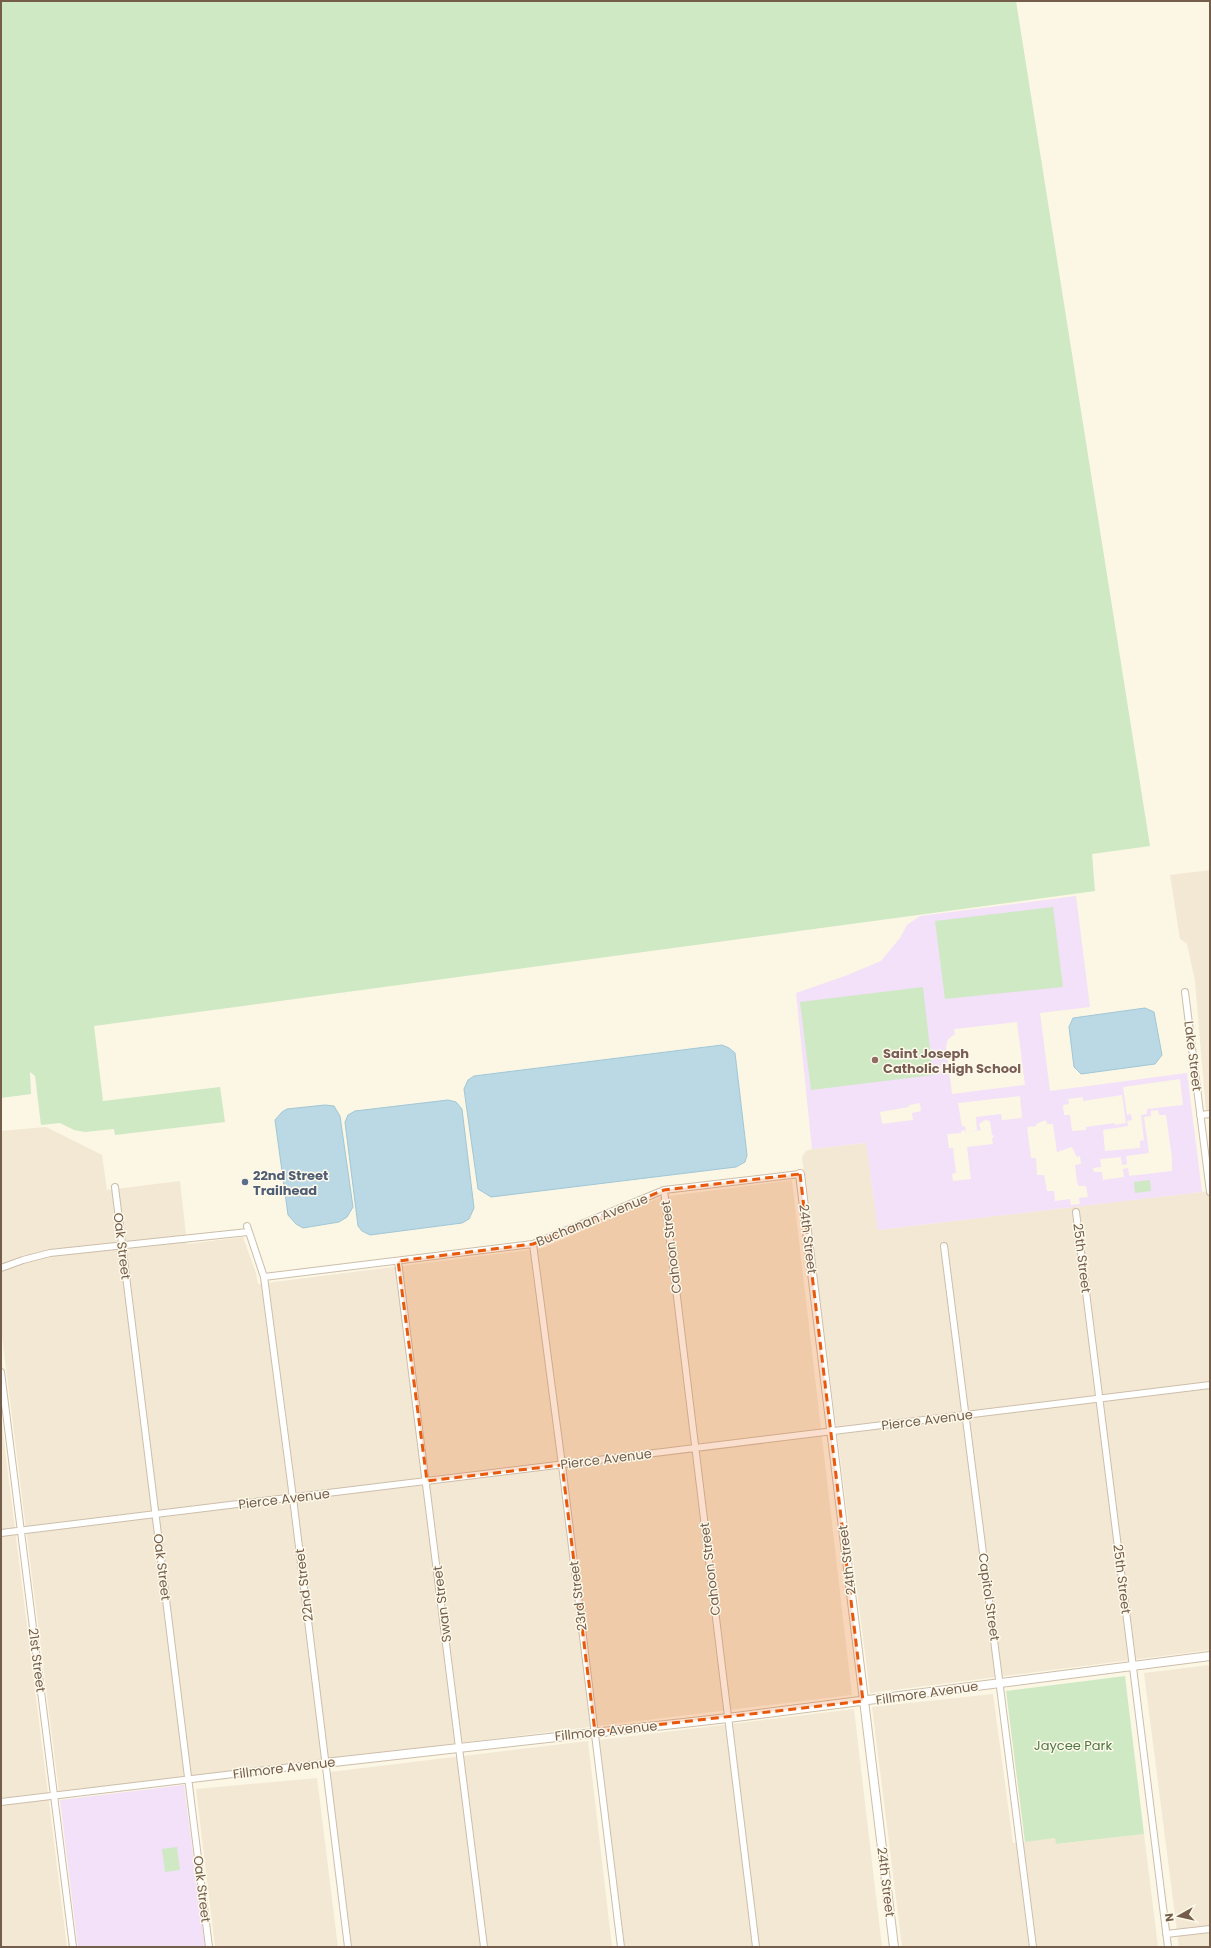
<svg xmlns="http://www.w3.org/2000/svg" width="1211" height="1948" viewBox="0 0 1211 1948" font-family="Poppins,sans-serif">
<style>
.residential{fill:#f3e8d3}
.education{fill:#f2e1f8;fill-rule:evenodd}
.green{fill:#cee9c3}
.water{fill:#bad9e5;stroke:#a0c7d6}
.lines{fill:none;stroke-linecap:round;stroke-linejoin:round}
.minor-casing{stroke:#cdbeab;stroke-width:8}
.tertiary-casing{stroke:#cdbeab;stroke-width:10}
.minor{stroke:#fff;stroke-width:6}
.tertiary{stroke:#fff;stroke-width:8}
.marked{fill:#e8590c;fill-opacity:0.2;stroke:#e8590c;stroke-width:3;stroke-dasharray:8 5;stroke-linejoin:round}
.education-dot{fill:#8d6e63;stroke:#fff9eb;stroke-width:1.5}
.service-dot{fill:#5c6f8a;stroke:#fff9eb;stroke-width:1.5}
.labels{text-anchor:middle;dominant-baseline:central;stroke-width:3;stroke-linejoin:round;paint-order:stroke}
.education-label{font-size:13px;font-weight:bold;fill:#785e54;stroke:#fff9eb;text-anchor:start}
.street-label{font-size:13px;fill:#745e4b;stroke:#fff9eb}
.service-label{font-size:13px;font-weight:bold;fill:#4e5e75;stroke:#fff9eb;text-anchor:start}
.park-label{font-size:13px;fill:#4c7943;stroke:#fff9eb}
</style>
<rect width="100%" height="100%" fill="#fcf6e5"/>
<path class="residential" d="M1210,870V1110L1206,1111L1195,981L1187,944L1180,939L1170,875Z
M46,1127L102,1155L107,1190L180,1181L187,1244L243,1237L256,1273L258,1284L543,1248L661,1197L792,1180L852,1695L59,1792L1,1329V1131Z
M866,1143L878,1230L1210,1191V1650L870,1693L802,1157L806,1151L812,1149Z
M1,1417L67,1947H1Z
M1210,1665V1947H1179L1144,1673Z
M993,1694L1013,1843L1055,1838L1057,1844L1144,1834L1158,1947H902L872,1707Z
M854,1709L882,1947H625L599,1740Z
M588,1741L612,1947H352L330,1772Z
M317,1778L338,1947H215L196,1789Z"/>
<path class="education" d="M1076,896L1090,1007L1040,1013L1050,1091L1187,1073L1202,1192L878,1230L866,1143L812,1149L796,993L845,976L881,961L900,938L907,925L920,916ZM1017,1022L1025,1085L952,1094L946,1047L948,1039L955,1034L954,1029ZM1180,1079L1183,1105L1147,1109V1114L1141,1115L1144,1140L1140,1141V1148L1105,1151L1103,1130L1128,1126L1127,1121L1132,1120L1131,1114L1127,1115L1123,1087ZM1122,1095L1126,1123L1115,1125V1123L1086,1127V1130L1072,1131L1070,1115H1064L1063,1105L1069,1104L1068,1099L1083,1097V1101ZM1020,1096L1022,1118L1002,1120L1001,1114L976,1117L977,1130L966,1132L965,1126L962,1127L958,1103ZM920,1103L921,1111L912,1113L913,1120L882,1124L880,1112L909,1107V1105ZM1158,1110L1159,1115H1166L1172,1158V1171L1129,1176L1128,1168L1123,1169L1124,1177L1103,1180L1102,1172H1094L1093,1168L1101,1167L1100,1159L1121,1157L1122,1165L1127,1164L1126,1156L1149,1153L1144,1117L1151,1116V1111ZM985,1120L990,1121L992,1135L994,1136L992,1139L993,1144L967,1147L971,1179L953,1181L952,1174L956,1173L953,1148H949L947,1134L961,1133V1131L965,1130V1132L981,1130L979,1124ZM1046,1120L1047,1124H1053L1057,1152L1072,1147L1077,1157L1080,1156L1081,1164L1075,1165L1077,1182L1079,1186H1086L1088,1197L1079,1198L1080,1204L1071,1205L1070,1199L1055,1201L1054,1191H1047L1044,1175H1037L1036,1158H1031L1027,1127L1036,1126V1124Z
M184,1785L205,1947H78L60,1800Z"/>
<path class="green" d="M1,1H1016L1150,846L1092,854L1095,891L94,1026L103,1101L220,1087L225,1122L115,1135L114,1129L85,1132L74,1130L60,1123L41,1125L35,1076L30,1072L31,1094L1,1098Z
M1053,907L1063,987L945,999L935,921Z
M923,987L933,1075L811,1090L800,1002Z
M1150,1180L1151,1191L1135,1193L1134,1182Z
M1125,1676L1144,1834L1056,1844L1055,1838L1025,1842L1006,1691Z
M177,1847L180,1870L165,1872L162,1849Z"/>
<path class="water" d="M1145,1008L1154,1012L1162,1055L1155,1064L1081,1074L1074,1067L1069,1027L1073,1018Z
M722,1045L729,1048L735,1053L747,1155L745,1162L736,1167L491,1197L478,1189L464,1089L468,1080L474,1076Z
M448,1100L456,1102L462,1109L474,1208L469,1219L462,1223L370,1235L362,1231L358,1226L345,1122L348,1115L355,1111Z
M325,1105L334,1106L340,1116L353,1207L347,1217L339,1222L303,1228L296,1224L288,1215L275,1120L282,1112L287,1109Z"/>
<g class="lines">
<defs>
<path id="minor" d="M1185,992L1210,1192
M1200,1115L1210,1114
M115,1187L209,1947
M664,1190L756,1947
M1076,1212L1168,1947
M247,1226L264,1277L293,1498L348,1947
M533,1244L562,1465L621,1947
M944,1246L1033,1947
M398,1261L484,1947
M1,1268L23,1260L50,1253L248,1232
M264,1277L533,1244L664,1190L800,1174
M1,1372L73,1947
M1,1533L1210,1385
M1,1802L325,1763
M1166,1934L1210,1929"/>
<path id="tertiary" d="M800,1174L894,1947
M325,1763L728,1718L1210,1656"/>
</defs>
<use href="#minor" class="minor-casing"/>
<use href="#tertiary" class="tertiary-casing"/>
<use href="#minor" class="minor"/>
<use href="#tertiary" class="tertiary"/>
</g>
<path class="marked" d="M800,1174L863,1701L595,1732L562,1465L427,1481L398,1261L533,1244L664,1190Z"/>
<circle class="education-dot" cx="875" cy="1060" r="4"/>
<circle class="service-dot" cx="245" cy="1182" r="4"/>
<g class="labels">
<g class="education-label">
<text x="883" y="1053">Saint Joseph<tspan x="883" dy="15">Catholic High School</tspan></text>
</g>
<g class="street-label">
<text transform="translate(1193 1056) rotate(83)">Lake Street</text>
<text transform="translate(592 1220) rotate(-22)">Buchanan Avenue</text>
<text transform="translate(808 1239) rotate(83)">24th Street</text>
<text transform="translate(122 1246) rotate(83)">Oak Street</text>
<text transform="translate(671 1247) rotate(-97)">Cahoon Street</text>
<text transform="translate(1082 1258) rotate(83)">25th Street</text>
<text transform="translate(927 1420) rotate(-7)">Pierce Avenue</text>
<text transform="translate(606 1459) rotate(-7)">Pierce Avenue</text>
<text transform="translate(284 1499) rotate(-7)">Pierce Avenue</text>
<text transform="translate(847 1560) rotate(-97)">24th Street</text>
<text transform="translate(162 1567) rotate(83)">Oak Street</text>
<text transform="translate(710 1569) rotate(-97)">Cahoon Street</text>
<text transform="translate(1122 1579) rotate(83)">25th Street</text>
<text transform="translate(304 1585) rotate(-97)">22nd Street</text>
<text transform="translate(578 1596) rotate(-97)">23rd Street</text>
<text transform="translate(989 1597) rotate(82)">Capitol Street</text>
<text transform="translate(442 1604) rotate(-97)">Swan Street</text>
<text transform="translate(37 1660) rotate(83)">21st Street</text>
<text transform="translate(927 1693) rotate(-8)">Fillmore Avenue</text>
<text transform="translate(606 1731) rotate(-6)">Fillmore Avenue</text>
<text transform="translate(284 1768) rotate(-7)">Fillmore Avenue</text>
<text transform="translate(886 1882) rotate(83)">24th Street</text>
<text transform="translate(202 1889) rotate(83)">Oak Street</text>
</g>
<g class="service-label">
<text x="253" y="1175">22nd Street<tspan x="253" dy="15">Trailhead</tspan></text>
</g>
<g class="park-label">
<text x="1073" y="1745">Jaycee Park</text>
</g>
</g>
<rect width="1211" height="1948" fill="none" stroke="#745e4b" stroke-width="4"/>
<g transform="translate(1179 1916) rotate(262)" stroke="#fff9eb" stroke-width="3" paint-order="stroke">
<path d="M0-3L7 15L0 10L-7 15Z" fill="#745e4b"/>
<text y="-6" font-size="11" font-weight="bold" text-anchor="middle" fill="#745e4b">N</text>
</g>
</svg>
